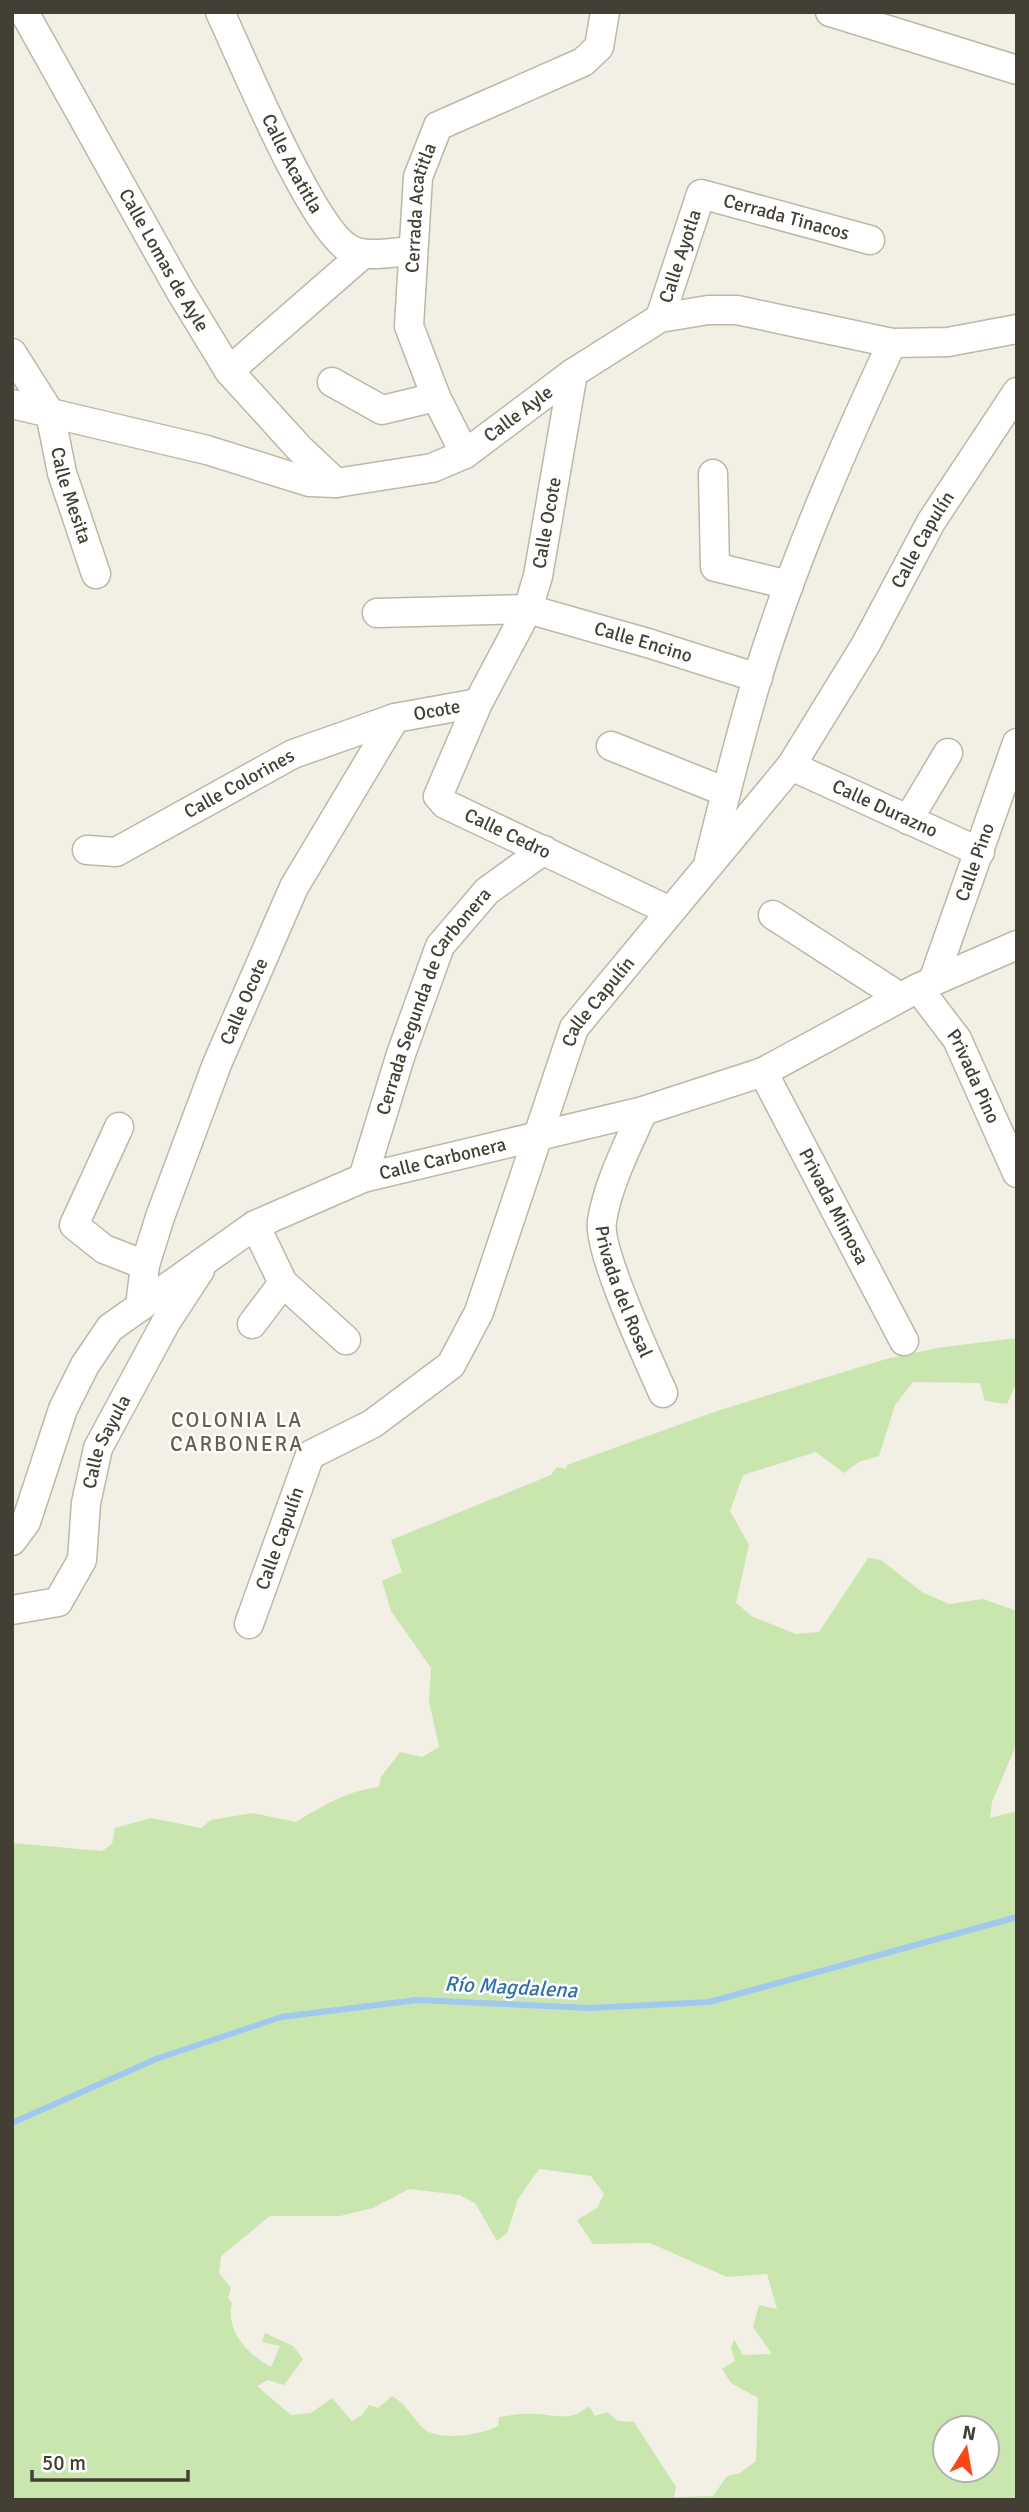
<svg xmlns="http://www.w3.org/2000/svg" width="1029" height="2512" viewBox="0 0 1029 2512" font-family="Signika,sans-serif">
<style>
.green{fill:#c9e6ae;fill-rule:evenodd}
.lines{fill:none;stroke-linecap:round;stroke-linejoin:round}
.stream{stroke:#a1c9ef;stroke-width:6}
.minor-casing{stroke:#bdb7a8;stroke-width:31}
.minor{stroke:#fff;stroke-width:28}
.labels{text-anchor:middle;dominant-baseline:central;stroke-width:5;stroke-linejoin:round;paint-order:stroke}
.street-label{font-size:19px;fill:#443f35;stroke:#fff}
.neighbourhood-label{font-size:21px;letter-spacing:2px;fill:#675e4c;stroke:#fff}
.water-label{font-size:21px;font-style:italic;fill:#3070ae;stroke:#fff}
</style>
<rect width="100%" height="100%" fill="#f2efe5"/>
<path class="green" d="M1017,1338V1381L1007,1404L985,1401L980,1383L913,1382L895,1405L879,1456L859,1462L844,1473L816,1452L743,1475L730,1511L749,1545L736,1603L753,1617L796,1634L819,1632L868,1558L881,1560L922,1592L949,1604L983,1599L1017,1611V1743L992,1802L990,1818L1017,1811V2500H12V1843L102,1851L112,1844L115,1828L151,1818L201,1828L211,1820L253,1813L296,1822C322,1806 349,1790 379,1787L381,1777L400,1752L422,1757L439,1747L429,1701L431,1668L391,1611L382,1581L402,1572L391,1540L551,1475L557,1467L566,1469L567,1465L720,1410L886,1359L937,1348ZM539,2169L591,2176L604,2194L597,2208L577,2220L593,2244L650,2243L727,2277L767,2274L777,2309L759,2305L753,2327L772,2354L743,2355L734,2339L731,2348L735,2361L722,2369L731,2383L758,2398L756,2461L740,2473L727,2476L713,2496L674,2497L676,2487L634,2422L618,2421L607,2412L595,2416L589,2406C570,2423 555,2414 532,2414C521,2413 509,2416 499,2417L498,2426C482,2435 437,2442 423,2428C412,2417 406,2404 392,2396L378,2408L369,2405L362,2415L352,2421L332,2398L311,2413L291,2415L257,2386L268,2380L284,2385L303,2359L293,2346L265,2333L262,2342L280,2346L271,2367C248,2355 225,2330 232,2303L228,2298L231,2288L219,2273L221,2256L270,2216H340L373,2208L409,2189L460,2195L475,2203L497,2241L507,2233L518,2199ZM945,2428H987V2470H945Z"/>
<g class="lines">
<path class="stream" d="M12,2123L156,2059L281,2017L417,2000L590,2008L709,2002L1017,1917"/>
<defs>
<g id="minor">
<path id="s1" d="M24,12L179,289L229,371L299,448L336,483"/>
<path id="s2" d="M220,12C242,59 311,226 348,248C365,259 392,252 411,251"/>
<path d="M830,12L1017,70"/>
<path id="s3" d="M660,318L701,194L870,240"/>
<path id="s4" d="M12,353L50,413L62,473L96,574"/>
<path d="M229,371L363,254"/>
<path id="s5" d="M573,373L538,576L528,609L478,703L438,796L445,804L670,911"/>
<path d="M332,382L382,410L436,397"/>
<path id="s6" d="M12,404L207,450L309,482L336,483L432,468L465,454L573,373L660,318L708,310H737L892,343L948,342L1017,329"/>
<path id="s7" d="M465,454L436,397L409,326L418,177L438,126L583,62L599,47L605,12"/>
<path d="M713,474L715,567L789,585"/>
<path id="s8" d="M377,613L528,609L651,644L758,678"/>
<path d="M611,746L726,792"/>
<path id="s9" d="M791,766L980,852"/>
<path d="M908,820L948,753"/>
<path id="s10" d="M87,850L116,852L293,754L395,718L478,703"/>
<path d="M709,860C724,800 739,739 757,679C792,564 841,452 892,343"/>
<path d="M773,915L900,997"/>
<path id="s11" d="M933,981L1017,743"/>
<path id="s12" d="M918,988L957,1039L1017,1173"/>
<path id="s13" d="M763,1072L904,1341"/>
<path id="s14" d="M643,1111C628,1145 608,1183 602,1221C597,1250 649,1361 663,1393"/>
<path d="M119,1127L74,1225L104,1249L145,1265"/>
<path id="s15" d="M363,1178L401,1054L440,946L487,891L544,850"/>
<path d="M255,1225L283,1283L346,1340"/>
<path id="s16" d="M140,1307L145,1265L160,1217L217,1064L294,887L395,718"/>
<path d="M252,1324L283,1283"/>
<path id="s17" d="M12,1541L26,1522L63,1409L85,1365L110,1328L255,1225L363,1178L643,1111L763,1072L918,988L1017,945"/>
<path id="s18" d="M12,1610L58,1602L82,1560L86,1503L98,1448L166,1322L200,1270"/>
<path id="s19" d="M249,1624L310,1455L372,1424L451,1365L479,1312L574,1028L791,766L866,644L931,522L1017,392"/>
</g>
</defs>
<use href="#minor" class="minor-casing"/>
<use href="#minor" class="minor"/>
</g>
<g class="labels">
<g class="street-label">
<text stroke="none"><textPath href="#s2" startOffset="168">Calle Acatitla</textPath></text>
<text stroke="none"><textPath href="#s7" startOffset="259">Cerrada Acatitla</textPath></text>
<text stroke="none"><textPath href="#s3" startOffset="219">Cerrada Tinacos</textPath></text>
<text stroke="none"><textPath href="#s3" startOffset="65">Calle Ayotla</textPath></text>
<text stroke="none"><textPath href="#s1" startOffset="285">Calle Lomas de Ayle</textPath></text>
<text stroke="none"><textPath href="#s6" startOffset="534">Calle Ayle</textPath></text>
<text stroke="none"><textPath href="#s4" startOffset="156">Calle Mesita</textPath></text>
<text transform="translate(547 523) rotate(-80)">Calle Ocote</text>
<text stroke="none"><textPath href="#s19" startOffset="1309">Calle Capulín</textPath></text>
<text stroke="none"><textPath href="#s8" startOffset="271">Calle Encino</textPath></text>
<text stroke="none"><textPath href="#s10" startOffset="382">Ocote</textPath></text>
<text stroke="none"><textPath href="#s10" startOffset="170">Calle Colorines</textPath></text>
<text stroke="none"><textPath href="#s9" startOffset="103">Calle Durazno</textPath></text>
<text stroke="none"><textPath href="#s5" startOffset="528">Calle Cedro</textPath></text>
<text stroke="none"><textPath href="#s11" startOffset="126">Calle Pino</textPath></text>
<text stroke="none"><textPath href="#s16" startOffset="324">Calle Ocote</textPath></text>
<text stroke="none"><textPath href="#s15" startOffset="192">Cerrada Segunda de Carbonera</textPath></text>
<text stroke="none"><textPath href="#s19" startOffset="742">Calle Capulín</textPath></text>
<text stroke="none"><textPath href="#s12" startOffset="105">Privada Pino</textPath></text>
<text stroke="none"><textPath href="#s17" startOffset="614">Calle Carbonera</textPath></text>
<text stroke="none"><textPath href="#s13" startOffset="152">Privada Mimosa</textPath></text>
<text stroke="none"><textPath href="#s14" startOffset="192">Privada del Rosal</textPath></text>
<text stroke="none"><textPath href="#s18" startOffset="217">Calle Sayula</textPath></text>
<text stroke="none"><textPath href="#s19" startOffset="91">Calle Capulín</textPath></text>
</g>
<g class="neighbourhood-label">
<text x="237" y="1420">COLONIA LA<tspan x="237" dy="24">CARBONERA</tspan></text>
</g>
<g class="water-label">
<text transform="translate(511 1987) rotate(3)">Río Magdalena</text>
</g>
</g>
<rect width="1029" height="2512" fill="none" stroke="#443f35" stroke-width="28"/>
<g transform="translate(966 2449) rotate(11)"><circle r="33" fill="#ffffff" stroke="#b4b2ae" stroke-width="2"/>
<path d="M0-5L12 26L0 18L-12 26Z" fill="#f74917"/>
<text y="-10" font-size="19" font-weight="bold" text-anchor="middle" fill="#443f35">N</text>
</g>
<path d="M32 2470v10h156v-10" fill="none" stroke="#443f35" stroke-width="3.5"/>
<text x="42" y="2470" font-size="21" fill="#443f35" stroke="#ffffff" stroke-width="5" paint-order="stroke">50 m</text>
</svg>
